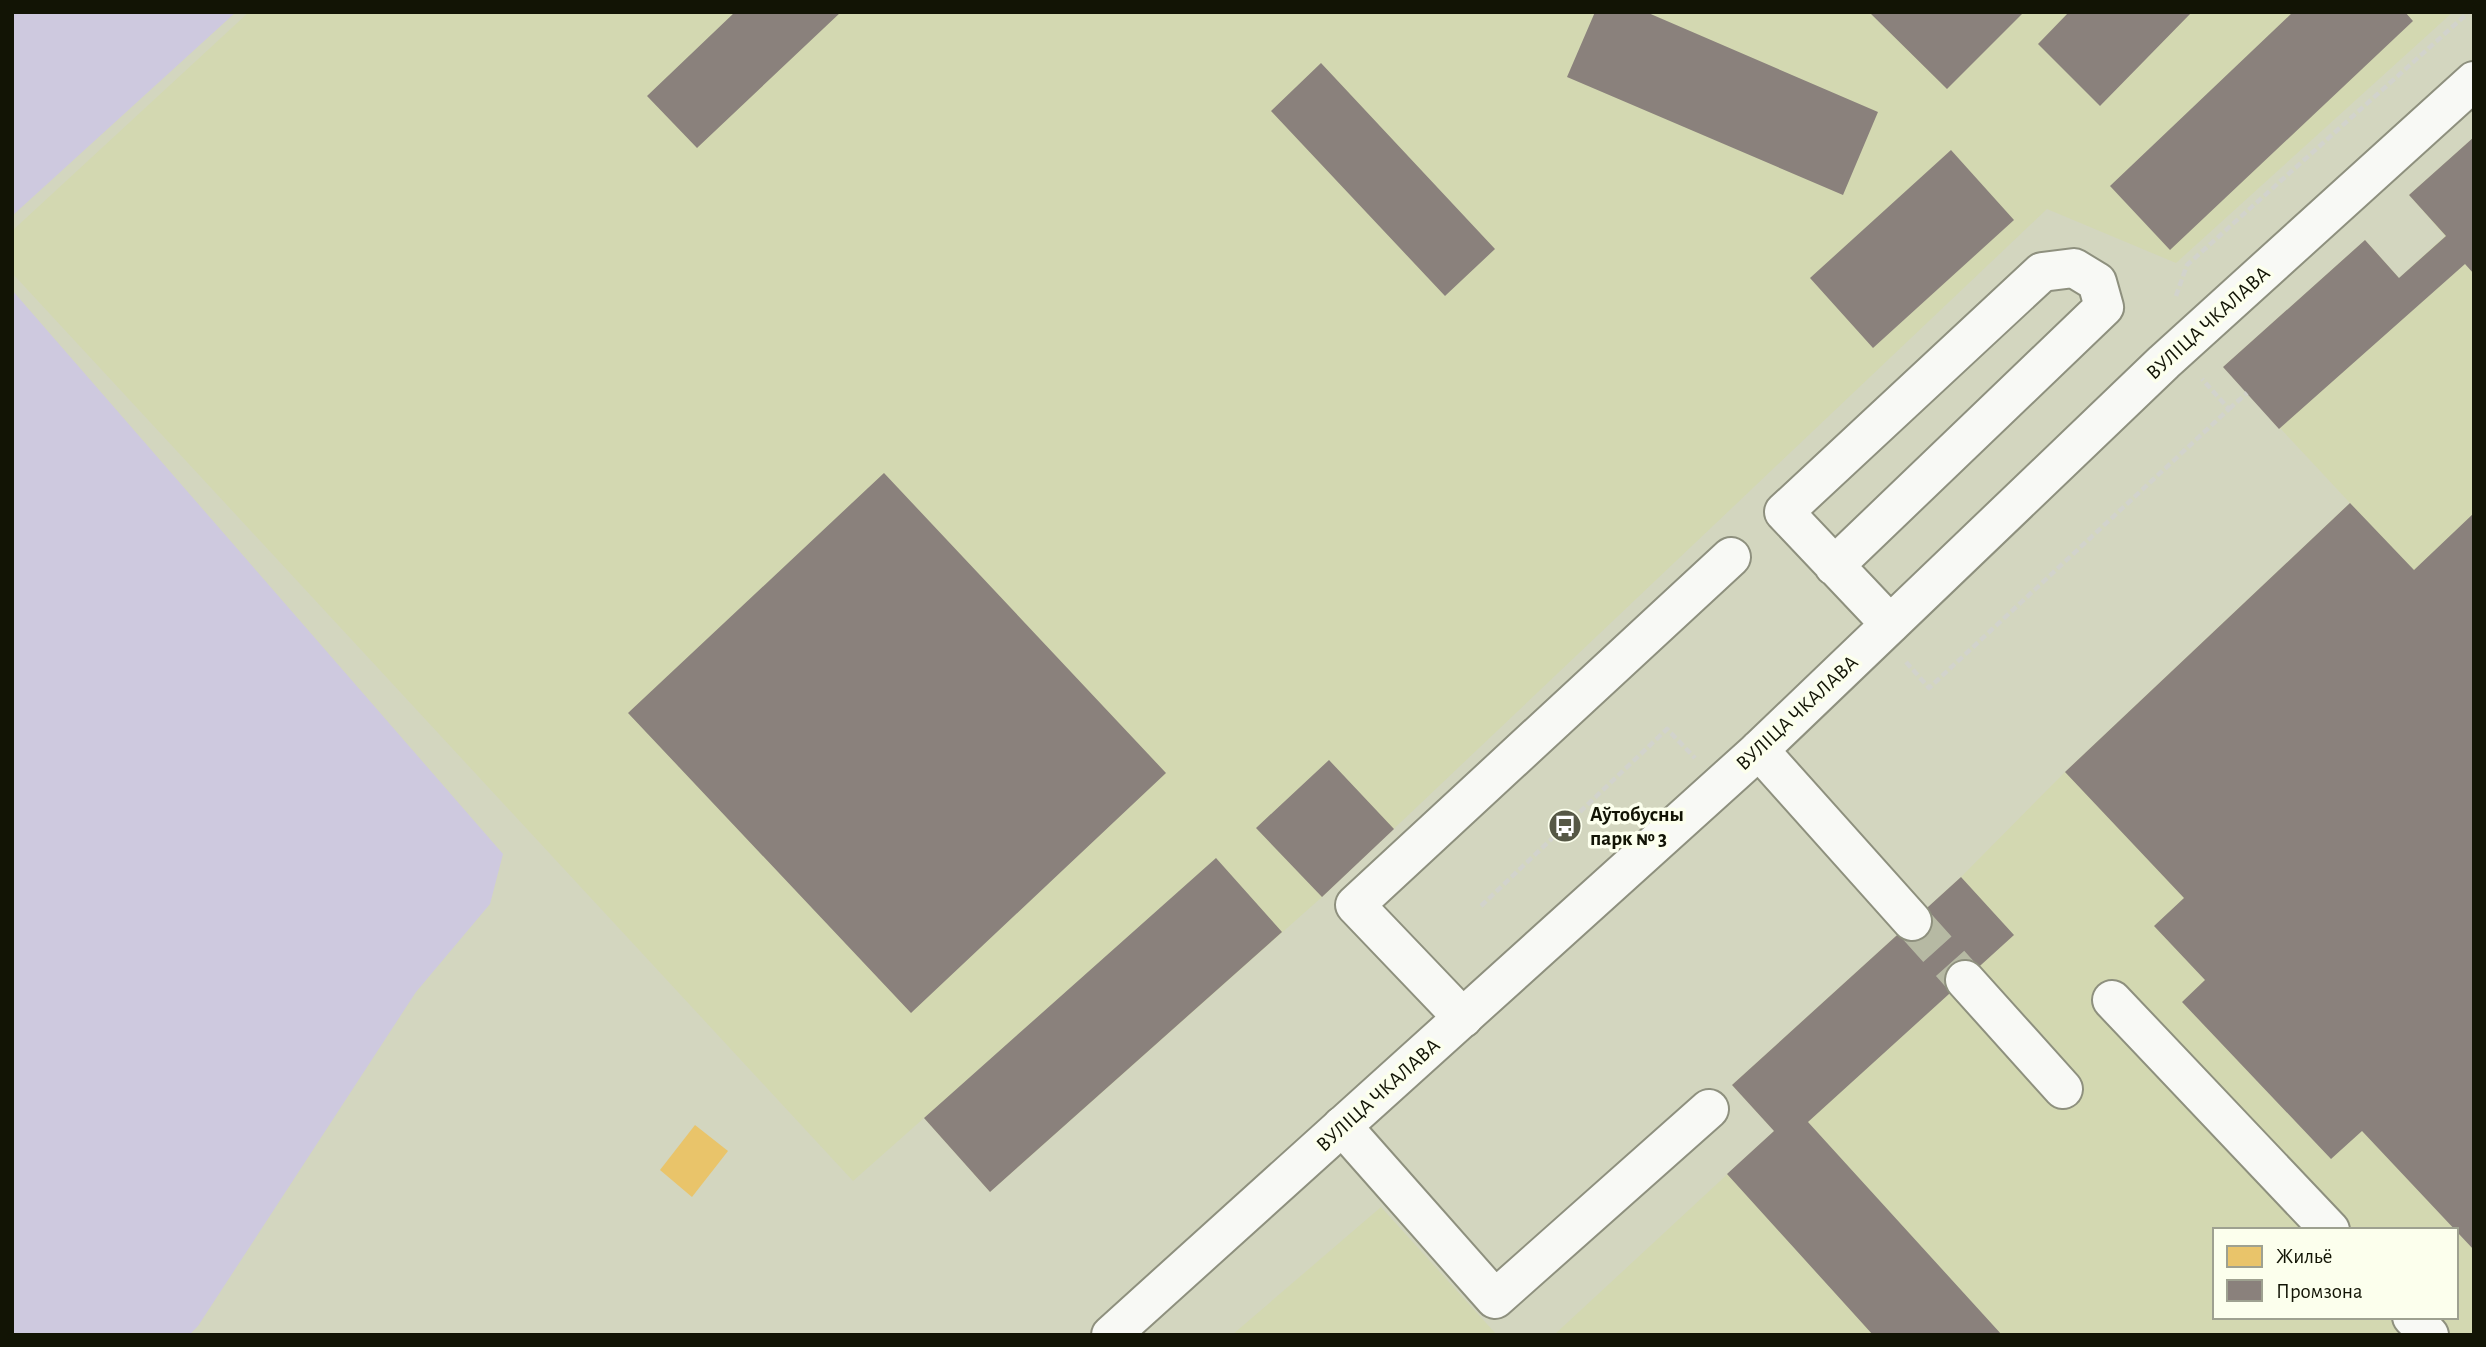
<svg xmlns="http://www.w3.org/2000/svg" width="2486" height="1347" viewBox="0 0 2486 1347" font-family="'Alegreya Sans',sans-serif">
<style>
.built{fill:#d3d8b1;fill-rule:evenodd}
.green{fill:#cec9df}
.homes{fill:#e9c46a}
.industry{fill:#8a817c}
.lines{fill:none;stroke-linecap:round;stroke-linejoin:round}
.minor-tunnel{stroke:#b6b9a3;stroke-width:38;stroke-dasharray:38 19;stroke-linecap:butt}
.minor-casing{stroke:#8e907e;stroke-width:42}
.highway-casing{stroke:#8e907e;stroke-width:42}
.path{stroke:#d2d3cc;stroke-width:4.5;stroke-dasharray:7 3.5;stroke-linecap:butt}
.minor{stroke:#f8f9f5;stroke-width:38}
.highway{stroke:#f8f9f5;stroke-width:38}
.labels{text-anchor:middle;dominant-baseline:central;stroke-width:7;stroke-linejoin:round;paint-order:stroke}
.street-label{font-size:21px;fill:#121405;stroke:#fcffed}
.poi-label{font-size:21px;font-weight:bold;fill:#121405;stroke:#fcffed;text-anchor:start}
</style>
<rect width="100%" height="100%" fill="#d3d6bf"/>
<path class="built" d="M249,12H2453L2176,263L2047,209L1322,897L990,1192L924,1118L853,1181L12,273V231Z
M2474,137V1335H1554L1774,1131L1732,1085L1961,877L2065,772L2350,503L2223,367L2365,240L2399,278L2445,236L2409,195ZM2215,1230H2456V1317H2215Z
M1381,1207L1497,1335H1232Z"/>
<path class="green" d="M12,12H236L12,216Z
M12,290L503,854L490,904L416,992L198,1326L189,1335H12Z"/>
<path class="homes" d="M695,1125L728,1151L692,1197L660,1170Z"/>
<path class="industry" d="M735,12H841L697,148L647,96Z
M1595,12H1646L1878,112L1843,195L1567,77Z
M1869,12H2024L1947,89Z
M2069,12H2192L2100,106L2038,44Z
M2293,12H2405L2413,21L2170,250L2110,186Z
M1321,63L1495,249L1445,296L1271,111Z
M2474,137V274L2465,264L2279,429L2223,367L2365,240L2399,278L2446,236L2409,195Z
M1951,150L2014,220L1873,348L1810,278Z
M884,473L1166,773L911,1013L628,713Z
M2350,503L2414,570L2474,513V1250L2362,1131L2331,1159L2182,1002L2205,980L2154,926L2184,898L2065,772Z
M1329,760L1394,829L1322,897L1256,828Z
M1216,858L1282,932L990,1192L924,1118Z
M1961,877L2014,935L1808,1122L2002,1335H1873L1727,1174L1774,1131L1732,1085Z"/>
<g class="lines">
<path class="minor-tunnel" d="M1912,921L1965,980"/>
<defs>
<path id="minor" d="M1834,566L2104,307L2097,282L2074,268L2042,272L1784,512L1890,624
M1759,750L1912,921
M1965,980L2063,1089
M2112,1000L2330,1230
M1463,1018L1355,905L1731,557
M1342,1126L1495,1299L1709,1109
M2412,1317L2429,1335"/>
<path id="highway" d="M1111,1335L1759,750L2164,362L2474,81"/>
</defs>
<use href="#minor" class="minor-casing"/>
<use href="#highway" class="highway-casing"/>
<path class="path" d="M2176,296L2187,265L2469,12
M2229,409L2247,393
M1906,662L1929,688L2229,409L2202,379
M1481,906L1667,729L1695,758"/>
<use href="#minor" class="minor"/>
<use href="#highway" class="highway"/>
</g>
<defs>
<symbol id="bus-disc" viewBox="-11 -11 22 22"><circle r="9.5" fill="#565846" stroke="#fcffed"/><path d="M-5-6H5V4H4V6H2V4H-2V6H-4V4H-5ZM-3.5-4V0h7V-4ZM-3.5 1.2v1.5H-2V1.2ZM2 1.2v1.5H3.5V1.2Z" fill="#fff"/></symbol>
</defs>
<g fill-rule="evenodd">
<use href="#bus-disc" x="1546" y="807" width="38" height="38"/>
</g>
<g class="labels">
<g class="street-label">
<text transform="translate(2208 323) rotate(-42)">ВУЛІЦА ЧКАЛАВА</text>
<text transform="translate(1797 713) rotate(-43)">ВУЛІЦА ЧКАЛАВА</text>
<text transform="translate(1378 1095) rotate(-42)">ВУЛІЦА ЧКАЛАВА</text>
</g>
<g class="poi-label">
<text x="1590" y="814">Аўтобусны<tspan x="1590" dy="24">парк № 3</tspan></text>
</g>
</g>
<rect width="2486" height="1347" fill="none" stroke="#121405" stroke-width="28"/>
<rect x="2213" y="1228" width="245" height="91" fill="#fcffed" stroke="#9ea190" stroke-width="2"/>
<rect x="2227" y="1246" width="35" height="21" fill="#e9c46a" stroke="#9ea190" stroke-width="2"/>
<text x="2276" y="1263" font-size="21" fill="#121405">Жильё</text>
<rect x="2227" y="1280" width="35" height="21" fill="#8a817c" stroke="#9ea190" stroke-width="2"/>
<text x="2276" y="1298" font-size="21" fill="#121405">Промзона</text>
</svg>
